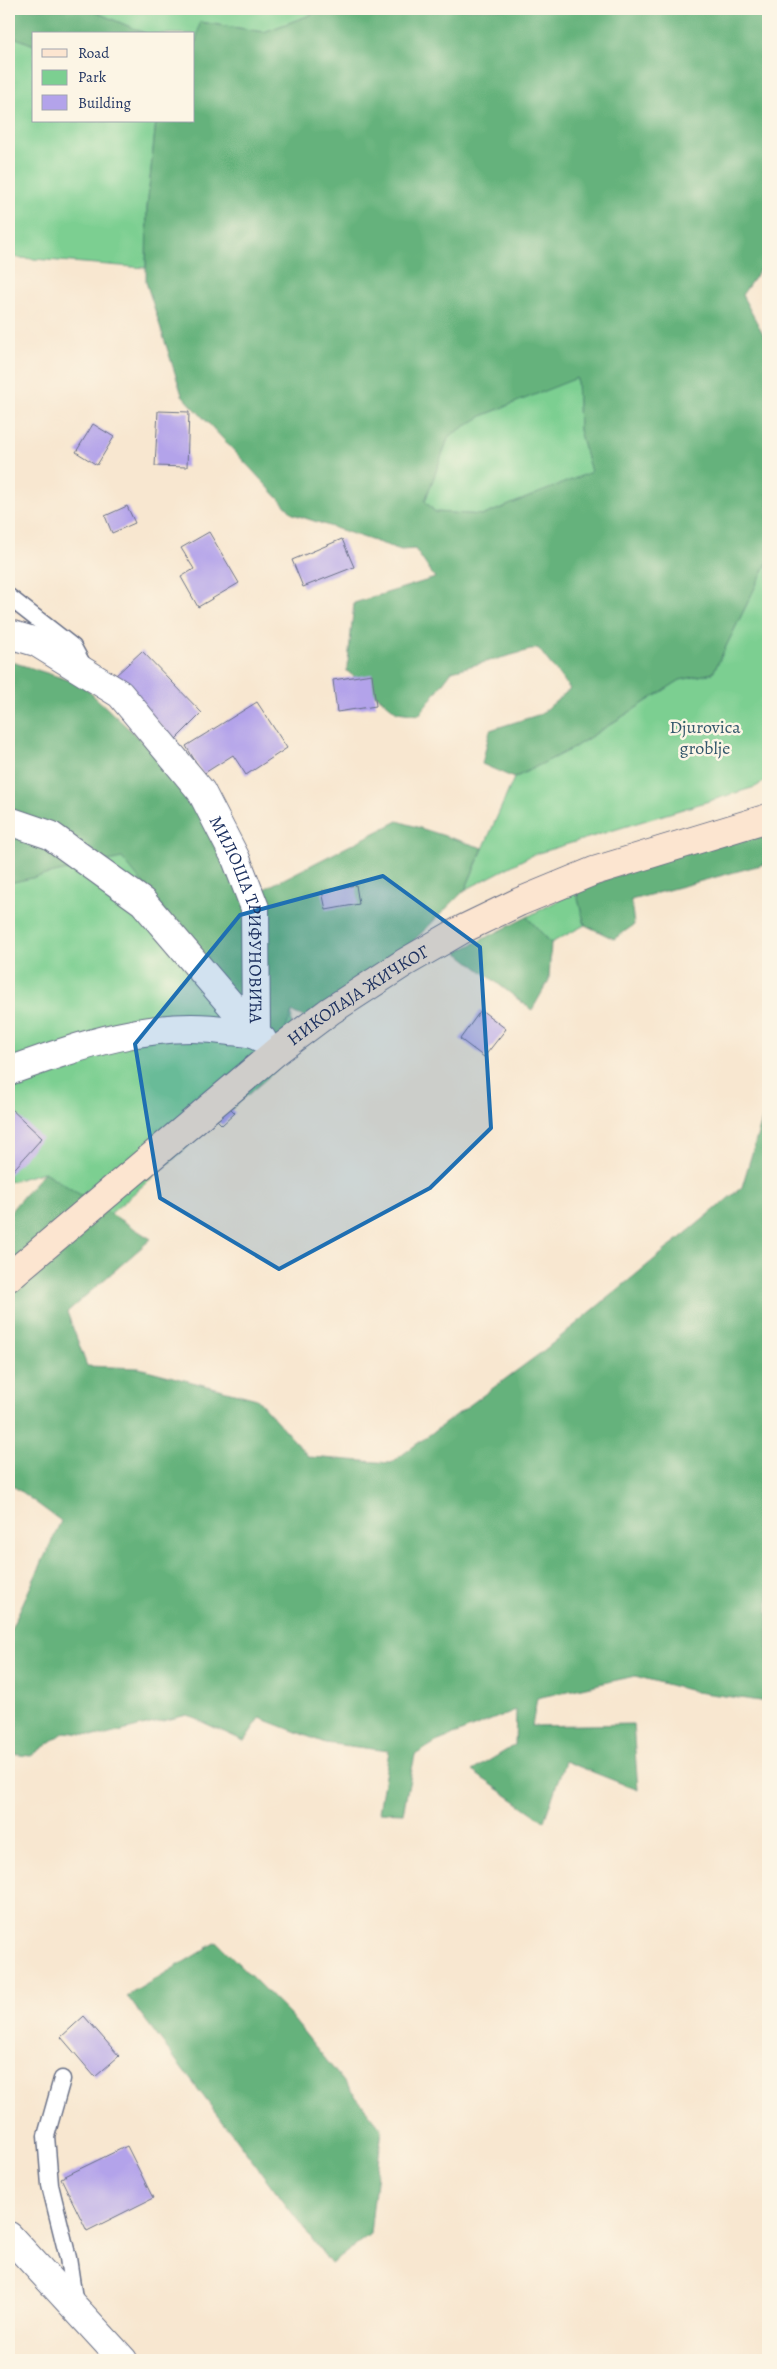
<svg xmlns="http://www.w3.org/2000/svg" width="777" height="2369" viewBox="0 0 777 2369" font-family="Alegreya,serif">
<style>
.green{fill:#7ccf91;stroke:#4c7f78}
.forest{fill:#65b27b;stroke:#40706c;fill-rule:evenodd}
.building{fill:#b3a3ea}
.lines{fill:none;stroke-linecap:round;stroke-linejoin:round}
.lane-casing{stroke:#686f86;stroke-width:19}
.street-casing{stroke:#686f86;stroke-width:30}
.secondary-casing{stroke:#686f86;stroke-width:30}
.lane{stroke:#fff;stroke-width:16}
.street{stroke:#fff;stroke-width:28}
.secondary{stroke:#fce5d0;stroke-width:28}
.marked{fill:#1f6fb2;fill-opacity:0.2;stroke:#1f6fb2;stroke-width:4;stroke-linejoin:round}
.labels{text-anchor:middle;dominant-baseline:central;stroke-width:5;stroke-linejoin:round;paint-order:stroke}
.park-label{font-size:18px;fill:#33576b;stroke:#fcf5e5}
.street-label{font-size:18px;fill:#1b2f5e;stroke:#fcf5e5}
</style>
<rect width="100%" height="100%" fill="#fcf5e5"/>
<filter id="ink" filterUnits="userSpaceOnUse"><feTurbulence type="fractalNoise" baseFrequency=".02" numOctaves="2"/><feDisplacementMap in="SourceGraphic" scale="10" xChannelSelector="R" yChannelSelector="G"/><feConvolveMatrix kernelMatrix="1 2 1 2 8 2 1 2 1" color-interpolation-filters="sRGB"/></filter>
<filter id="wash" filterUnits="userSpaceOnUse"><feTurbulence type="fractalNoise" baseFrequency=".0096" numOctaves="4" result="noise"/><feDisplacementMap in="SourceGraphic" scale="20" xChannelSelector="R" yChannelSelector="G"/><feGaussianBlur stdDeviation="1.12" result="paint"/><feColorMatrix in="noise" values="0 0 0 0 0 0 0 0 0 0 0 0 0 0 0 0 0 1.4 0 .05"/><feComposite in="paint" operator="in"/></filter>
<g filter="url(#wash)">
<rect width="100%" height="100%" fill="#f8e7d0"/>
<path class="green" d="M88,9H313V14L264,32L201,22L194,54V34H147Z
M9,35L34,45V121H156L147,208L146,268L9,257Z
M577,377L579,430L592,473L484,515L435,512L425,501L449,435L484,415Z
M768,561V780L755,787L532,855L465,890L514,778L573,748L680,680L713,673Z
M122,857L292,1011L290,1058L110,1214L44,1172L9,1182V883Z
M576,891L585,925L551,943L527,917Z"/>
<path class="forest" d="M9,9H88L147,34H34V45L9,35Z
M313,9H768V258L742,295L768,343V561L713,673L680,680L573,748L514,778L482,764L490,730L541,714L570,689L538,648L452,671L419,715L397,712L347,671L354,603L435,578L415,549L401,550L293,514L182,395L146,282L147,208L156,121H194V53L200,22L264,32L313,14ZM577,378L579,430L591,472L484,515L435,512L425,501L449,436L484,415Z
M9,661L81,684L160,758L262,890L398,821L483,848L465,890L327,1026L292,1012L278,1050L122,858L9,883Z
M768,819V863L631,900L634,925L614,939L585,925L576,891Z
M527,917L551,943L549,980L532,1010L457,952Z
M768,1112V1702L696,1692L635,1676L537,1698L532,1726L633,1724L638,1790L565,1761L544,1821L472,1771L515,1745L516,1710L436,1742L415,1755L403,1813L379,1812L389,1751L325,1743L260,1718L244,1741L187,1715L102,1736L65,1732L31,1756L9,1754V1633L61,1521L9,1483V1213L44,1172L151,1239L67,1312L87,1366L139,1368L257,1399L309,1457L391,1463L542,1352L742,1187L764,1113Z
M217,1942L289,2014L382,2129L370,2234L331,2264L127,1996Z"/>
<g id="blocks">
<path class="building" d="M158,411L189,412L187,467L155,466Z
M93,424L114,437L97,465L76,452Z
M127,506L135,523L112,533L105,516Z
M209,532L239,583L198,607L181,577L194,569L181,548Z
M342,539L354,567L303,587L292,560Z
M142,651L202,713L175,740L114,677Z
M372,674L376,706L337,712L333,680Z
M257,702L287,748L246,775L233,755L203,774L186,746Z
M356,885L359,904L326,910L322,891Z
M481,1010L506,1029L484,1057L460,1039Z
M9,1107L42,1138L9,1175Z
M229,1107L235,1113L222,1125L217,1120Z
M84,2016L119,2056L95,2077L61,2037Z
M127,2146L153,2198L87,2231L61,2178Z"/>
</g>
</g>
<g filter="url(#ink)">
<use href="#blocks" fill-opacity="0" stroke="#686f86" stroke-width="1"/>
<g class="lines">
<defs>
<path id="lane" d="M9,597L73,647L85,669
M62,2079L46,2136L50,2185L68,2258L75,2305"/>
<g id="street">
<path id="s1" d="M9,634L36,642L120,694L201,791L236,859L255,908L256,1034"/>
<path d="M9,821L50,835L143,902L256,1034"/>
<path d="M9,1071C79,1046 154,1019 229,1031C240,1032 253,1032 262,1039"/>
<path d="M9,2236L123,2360"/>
</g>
<g id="secondary">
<path id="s2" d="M9,1277L278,1050L330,1011L404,963L463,929L519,902L594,871L768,818"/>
</g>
</defs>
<use href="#lane" class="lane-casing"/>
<use href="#street" class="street-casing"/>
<use href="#secondary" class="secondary-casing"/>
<use href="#lane" class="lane"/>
<use href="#street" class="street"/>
<use href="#secondary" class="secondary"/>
</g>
</g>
<path class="marked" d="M383,876L480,947L491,1128L430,1188L279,1269L160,1198L135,1044L240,915Z"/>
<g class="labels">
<g class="park-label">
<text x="705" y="727">Djurovica<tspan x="705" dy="21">groblje</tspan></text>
</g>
<g class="street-label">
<text stroke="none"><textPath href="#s1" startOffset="390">МИЛОША ТРИФУНОВИЋА</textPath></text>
<text stroke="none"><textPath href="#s2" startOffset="449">НИКОЛАЈА ЖИЧКОГ</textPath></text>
</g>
</g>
<rect width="777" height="2369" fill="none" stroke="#fcf5e5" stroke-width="30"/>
<rect x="32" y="32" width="162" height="90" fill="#fcf5e5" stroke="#a2a6af"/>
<rect x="42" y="49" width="25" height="8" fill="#fce5d0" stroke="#a2a6af"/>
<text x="78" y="58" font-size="15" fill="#1b2f5e">Road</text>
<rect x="42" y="70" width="25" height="15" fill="#7ccf91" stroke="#a2a6af"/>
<text x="78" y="82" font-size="15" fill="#1b2f5e">Park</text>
<rect x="42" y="95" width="25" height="15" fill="#b3a3ea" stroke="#a2a6af"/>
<text x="78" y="108" font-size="15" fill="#1b2f5e">Building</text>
</svg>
